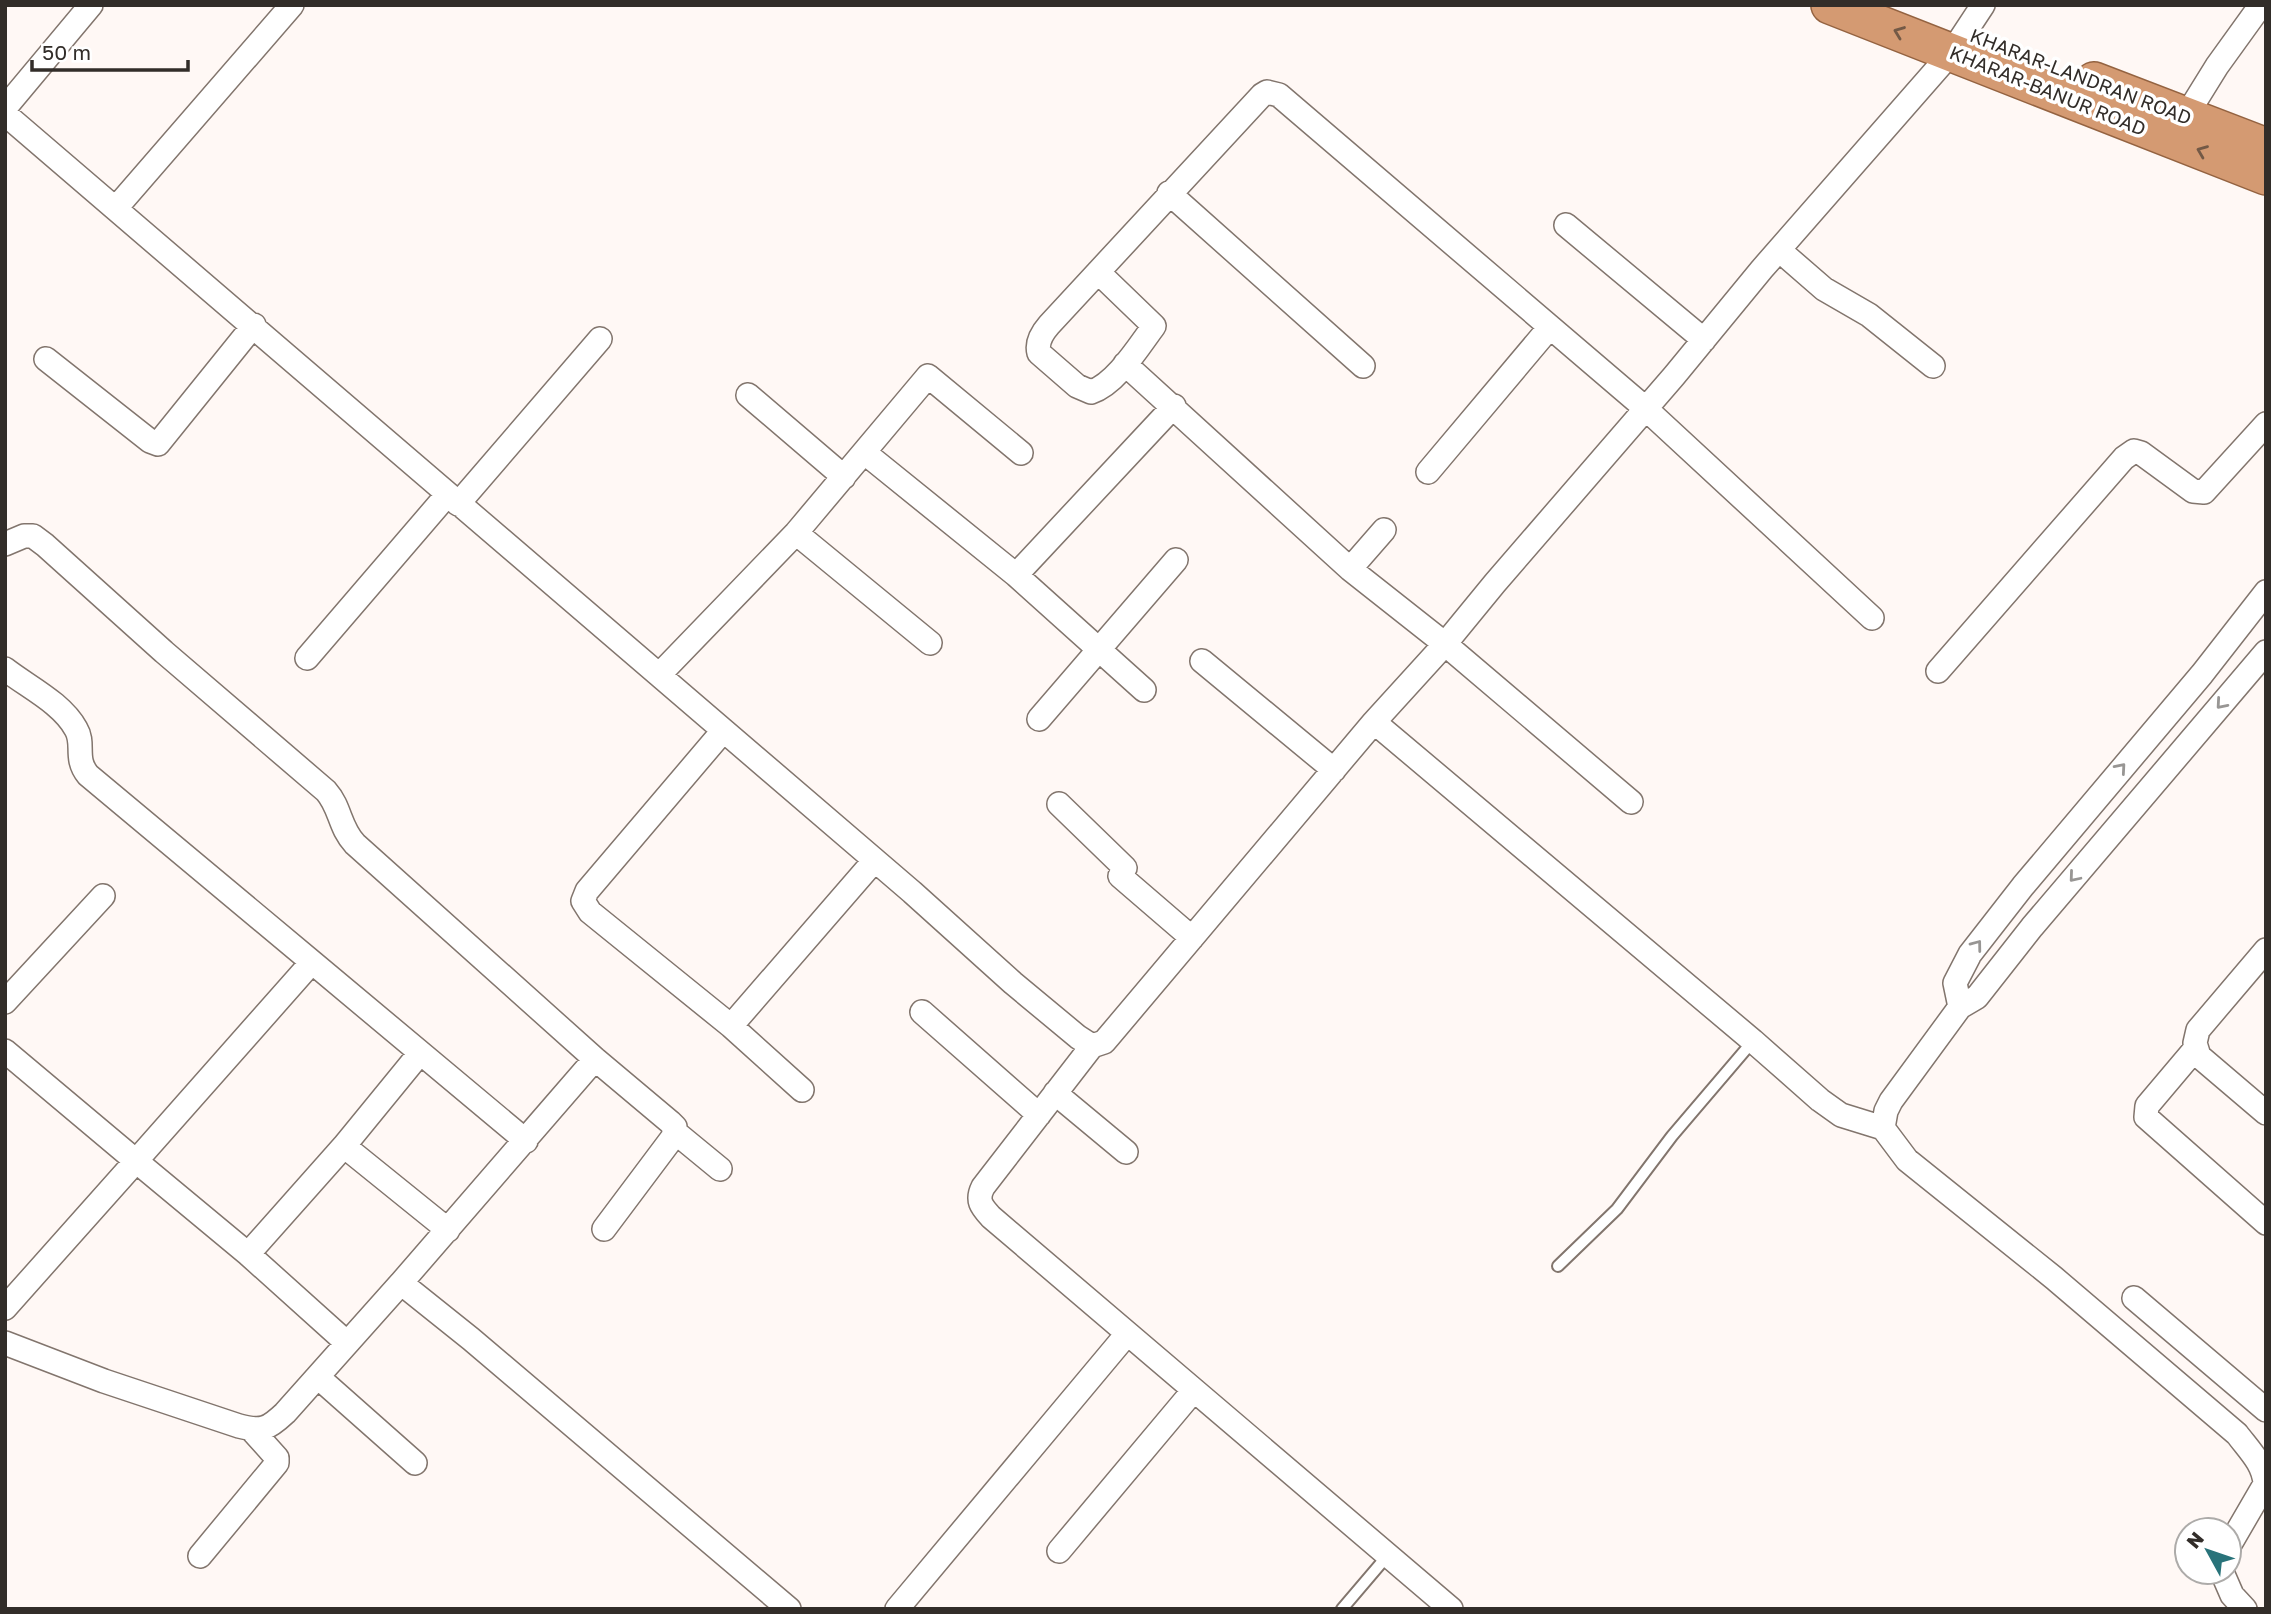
<svg xmlns="http://www.w3.org/2000/svg" width="2271" height="1614" viewBox="0 0 2271 1614" font-family="'Golos Text',sans-serif">
<style>
.lines{fill:none;stroke-linecap:round;stroke-linejoin:round}
.service-casing{stroke:#82756d;stroke-width:14}
.minor-casing{stroke:#82756d;stroke-width:26}
.trunk-casing{stroke:#946341;stroke-width:40}
.service{stroke:#fff;stroke-width:10}
.minor{stroke:#fff;stroke-width:23}
.trunk{stroke:#d49a72;stroke-width:37}
.oneway{stroke:#735946}
.oneway2{stroke:#989694}
.labels{text-anchor:middle;dominant-baseline:central;stroke-width:7;stroke-linejoin:round;paint-order:stroke}
.street-label{font-size:19px;fill:#322d29;stroke:#fff}
</style>
<rect width="100%" height="100%" fill="#fff8f5"/>
<g class="lines">
<defs>
<path id="service" d="M1558,1266L1617,1209L1672,1136L1753,1041
M1342,1609L1388,1555"/>
<path id="minor" d="M5,108L91,5
M5,114L912,892L1013,983L1078,1037L1092,1046L1104,1042L1110,1035L1374,722L1445,644L1495,583L1674,376L1762,269L1952,52L1983,5
M2186,116L2217,66L2261,5
M1169,193L1363,366
M116,208L292,5
M1566,225L1704,340
M1779,250L1824,289L1869,315L1933,366
M1098,272L1154,326C1139,346 1116,384 1091,392L1077,386L1039,353C1036,342 1042,333 1049,325L1262,95L1267,92L1279,95L1645,408L1872,618
M46,359L150,441L158,444L254,325
M1125,364L1350,569L1445,644L1631,802
M748,395L844,477
M865,453L1016,575L1144,690
M1428,472L1550,327
M458,504L600,339
M796,533L930,643
M5,544L24,536H33L45,545L164,652L326,791C341,808 339,827 355,844L595,1059L670,1122L675,1127L673,1137L604,1229
M1350,569L1384,530
M1016,575L1174,406
M307,658L447,495
M1202,661L1334,770
M5,669C28,687 62,703 76,729C85,744 74,758 88,775L312,962L136,1161L248,1254L347,1343
M1938,671L2124,458L2134,451L2141,453L2193,491L2204,492L2266,424
M659,675L796,533L928,376L1021,453
M1039,719L1176,560
M1374,722L1753,1041L1820,1100L1841,1115L1883,1128
M723,731L587,891L583,901L590,912L731,1026L802,1090
M1059,804L1125,868L1120,876L1192,938
M2266,950L2198,1030L2195,1043L2199,1056L2266,1113
M312,962L526,1141
M5,1002L103,896
M1960,1007L1955,983L1970,954L2023,886L2202,674L2266,592
M922,1012L1039,1115
M731,1026L874,861
M1092,1046L983,1187C976,1201 982,1207 991,1217L1451,1609
M2196,1048L2147,1106L2146,1117L2266,1223
M5,1051L136,1161L5,1308
M1055,1093L1126,1152
M675,1132L720,1169
M344,1146L420,1053
M248,1254L344,1146L448,1230
M401,1283L595,1059
M2134,1298L2266,1410
M5,1343L104,1381L239,1426C262,1432 268,1429 285,1413L401,1283L471,1339L789,1609
M319,1378L415,1463
M2229,1546L2265,1484C2264,1464 2249,1450 2237,1434L2054,1278L1907,1160L1883,1128L1886,1111L1891,1101L1960,1007L1977,997L2032,927L2266,652
M1059,1551L1194,1390
M200,1556L277,1463V1458L251,1429
M2222,1572L2232,1595L2245,1609
M897,1609L1127,1334"/>
<path id="trunk" d="M1830,5L2266,176
M2094,81L2266,147"/>
</defs>
<use href="#service" class="service-casing"/>
<use href="#minor" class="minor-casing"/>
<use href="#trunk" class="trunk-casing"/>
<use href="#service" class="service"/>
<use href="#minor" class="minor"/>
<use href="#trunk" class="trunk"/>
</g>
<defs><path id="oneway-chevron" d="M-2-3.5L2.5 0L-2 3.5" fill="none" stroke-width="1.6" stroke-linecap="round" stroke-linejoin="round" transform="scale(1.75)"/></defs>
<g class="oneway">
<use href="#oneway-chevron" transform="translate(1899 32) rotate(-159)"/>
<use href="#oneway-chevron" transform="translate(2202 151) rotate(-158)"/>
</g>
<g class="oneway2">
<use href="#oneway-chevron" transform="translate(2221 704) rotate(131)"/>
<use href="#oneway-chevron" transform="translate(2121 768) rotate(-49)"/>
<use href="#oneway-chevron" transform="translate(2074 877) rotate(130)"/>
<use href="#oneway-chevron" transform="translate(1977 945) rotate(-53)"/>
</g>
<g class="labels">
<g class="street-label">
<text transform="translate(2081 76) rotate(21)">KHARAR-LANDRAN ROAD</text>
<text transform="translate(2048 90) rotate(22)">KHARAR-BANUR ROAD</text>
</g>
</g>
<rect width="2271" height="1614" fill="none" stroke="#322d29" stroke-width="14"/>
<g transform="translate(2208 1551) rotate(310)"><circle r="33" fill="#ffffff" stroke="#adaba9" stroke-width="2"/>
<path d="M0-5L12 26L0 18L-12 26Z" fill="#29737a"/>
<text y="-10" font-size="19" font-weight="bold" text-anchor="middle" fill="#322d29">N</text>
</g>
<path d="M32 60v10h156v-10" fill="none" stroke="#322d29" stroke-width="3.5"/>
<text x="42" y="60" font-size="21" fill="#322d29" stroke="#ffffff" stroke-width="5" paint-order="stroke">50 m</text>
</svg>
